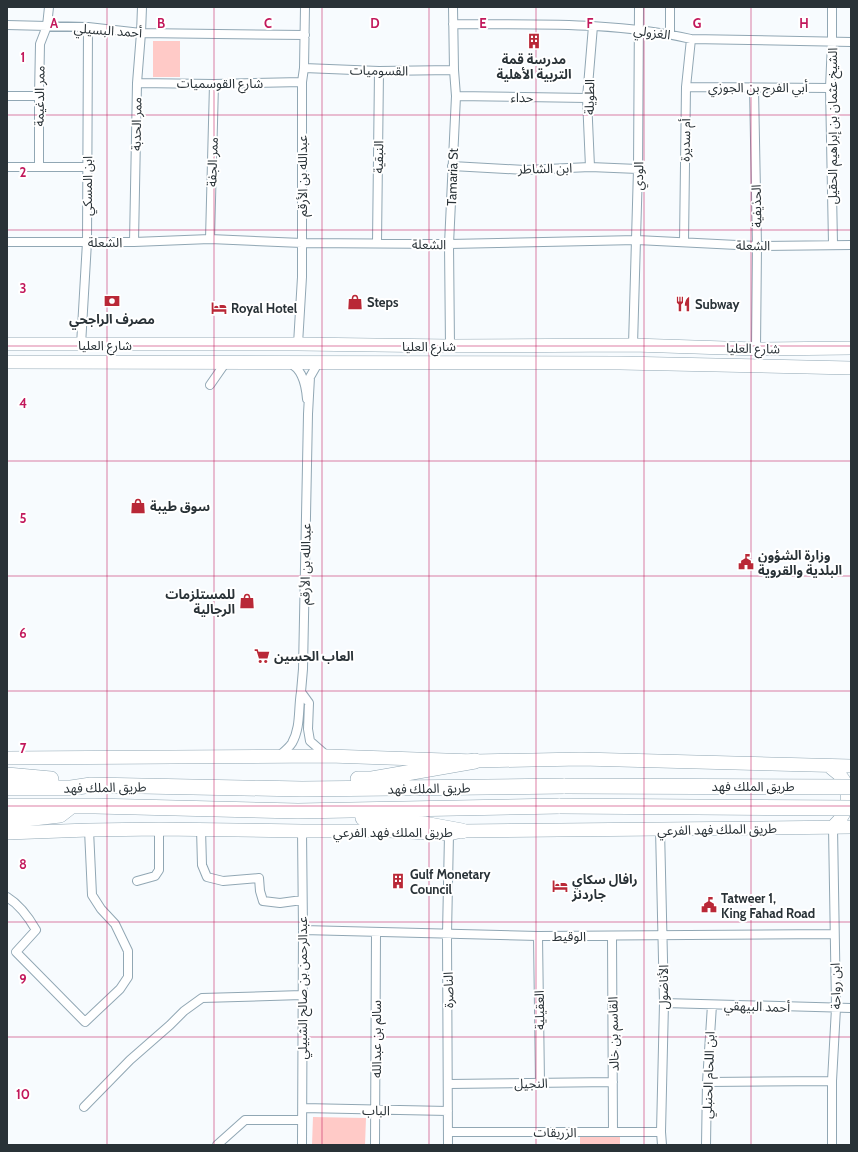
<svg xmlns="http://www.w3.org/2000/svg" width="858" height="1152" viewBox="0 0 858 1152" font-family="Cabin,'Noto Sans Arabic',sans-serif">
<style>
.green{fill:#ffcac7}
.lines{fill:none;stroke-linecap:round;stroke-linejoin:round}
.minor-casing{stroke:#91a7b4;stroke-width:10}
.primary-casing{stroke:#91a7b4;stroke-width:14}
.motorway-casing{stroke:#91a7b4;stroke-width:16}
.minor{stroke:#fff;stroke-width:8}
.primary{stroke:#fff;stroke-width:13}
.motorway{stroke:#fff;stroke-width:15}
.motorway-bridge-casing{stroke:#91a7b4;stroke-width:16;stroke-linecap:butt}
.motorway-bridge{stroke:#fff;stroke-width:15}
.grid{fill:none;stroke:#c2185b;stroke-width:1;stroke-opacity:0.55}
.labels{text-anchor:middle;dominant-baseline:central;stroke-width:4;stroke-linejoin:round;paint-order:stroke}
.street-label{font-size:13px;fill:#293237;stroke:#fff}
.poi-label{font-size:13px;font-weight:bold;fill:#293237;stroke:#fff;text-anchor:start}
.grid-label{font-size:13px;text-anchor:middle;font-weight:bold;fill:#c2185b;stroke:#fff;stroke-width:4;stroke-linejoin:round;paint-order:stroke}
</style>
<rect width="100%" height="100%" fill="#f7fbfe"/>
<path class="green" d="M153,41H180V77H153Z
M313,1117L366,1118L365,1145H312Z
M620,1135V1145H580V1136Z"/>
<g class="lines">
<defs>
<path id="minor" d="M670,7V34
M832,7V42L830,88L833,244
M453,24C532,25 614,21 691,39L851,42
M7,25L88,27L141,33L305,35
M304,68L379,71L454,70
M137,83L214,84L302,82
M686,87L830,88
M754,88L757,246L756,349
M7,96H39
M456,96L587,98
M452,166L525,170L590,167L638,169
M7,167H87
M39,167V96L40,44L47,26L49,7
M590,167L587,98L593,26
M210,239L214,84
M7,242H134L210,239L302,243L449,244L637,240L757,246L851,245
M134,242L137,83L141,33L142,7
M684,242L686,87L691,39
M377,243L379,71
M298,344L302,277V82L304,68L305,7
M81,345L87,242L88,27
M633,345L638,169L639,7
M450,346L449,244L456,96L454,70L453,7
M289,363C302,368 306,386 307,399
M318,363L310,377L308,414L303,669L301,692L309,703L308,729L310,741L326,755
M210,385L226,362
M278,757C283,752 289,748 292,743C301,727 298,709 301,692
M201,829L202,865L207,877L223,881L259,878L260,891L263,901L280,903L302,900
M660,829L664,1003L661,1132L662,1145
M302,831L303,930L302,1145
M137,881L155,876L159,870V829
M7,897C20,905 28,916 36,930L16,952L85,1022L120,989L128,977V951L115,924L101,909L92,895L89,830
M303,930L538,936L834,934
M538,936L540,1083
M612,936L613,1132
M664,1003L851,1008
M707,1082L832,1081
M449,1084L613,1082
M84,1107L130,1060L170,1025L184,1011L202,998L302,995
M303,1108L448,1111
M449,1132H661
M217,1145L245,1120H302
M375,1145L376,932
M448,1145L447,934L449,834
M706,1145L707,1082L712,1005
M832,1145V1081L836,1008L833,827"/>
<path id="primary" d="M7,344H298L450,346L633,345L756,349L851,348
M7,362L620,363L851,368
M7,758L329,756L475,761L581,759L851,766
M829,766C833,770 840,774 843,779C850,789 848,808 841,818C839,821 835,824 833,827
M7,833L89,830L159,829L302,831H390L449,834L462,831L851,827"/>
<path id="motorway" d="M7,775L51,779
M358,779H372L475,761
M7,788H71L91,785L302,789L565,786
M7,806H95L298,811L560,806
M363,818L424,824L462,831
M7,821L60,815L69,808"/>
</defs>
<use href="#minor" class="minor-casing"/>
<use href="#primary" class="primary-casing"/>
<use href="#motorway" class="motorway-casing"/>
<use href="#minor" class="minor"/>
<use href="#primary" class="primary"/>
<use href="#motorway" class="motorway"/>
<defs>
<path id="motorway-bridge" d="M565,786L851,787
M560,806L851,808"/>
</defs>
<use href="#motorway-bridge" class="motorway-bridge-casing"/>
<use href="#motorway-bridge" class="motorway-bridge"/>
</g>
<path class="grid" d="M107,7V1145M214,7V1145M322,7V1145M429,7V1145M536,7V1145M644,7V1145M751,7V1145M7,115H851M7,230H851M7,346H851M7,461H851M7,576H851M7,691H851M7,806H851M7,922H851M7,1037H851"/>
<defs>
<symbol id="building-bare" viewBox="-9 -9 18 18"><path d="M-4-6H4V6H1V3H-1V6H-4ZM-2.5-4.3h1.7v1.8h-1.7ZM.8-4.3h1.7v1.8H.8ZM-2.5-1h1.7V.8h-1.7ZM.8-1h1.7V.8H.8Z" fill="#b92837" stroke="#fff" stroke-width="2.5" paint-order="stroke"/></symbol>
<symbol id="bank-bare" viewBox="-9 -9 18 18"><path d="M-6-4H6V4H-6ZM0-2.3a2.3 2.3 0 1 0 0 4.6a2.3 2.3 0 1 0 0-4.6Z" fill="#b92837" stroke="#fff" stroke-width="2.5" paint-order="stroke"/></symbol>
<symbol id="shop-bare" viewBox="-9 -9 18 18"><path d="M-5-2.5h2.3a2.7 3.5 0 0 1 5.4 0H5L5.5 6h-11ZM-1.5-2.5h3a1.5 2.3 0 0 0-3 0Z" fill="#b92837" stroke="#fff" stroke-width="2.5" paint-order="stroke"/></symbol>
<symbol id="restaurant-bare" viewBox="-9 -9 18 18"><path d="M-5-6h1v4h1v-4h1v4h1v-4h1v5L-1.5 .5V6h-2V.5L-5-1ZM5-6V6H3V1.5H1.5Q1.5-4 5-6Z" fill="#b92837" stroke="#fff" stroke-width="2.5" paint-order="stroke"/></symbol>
<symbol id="hotel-bare" viewBox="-9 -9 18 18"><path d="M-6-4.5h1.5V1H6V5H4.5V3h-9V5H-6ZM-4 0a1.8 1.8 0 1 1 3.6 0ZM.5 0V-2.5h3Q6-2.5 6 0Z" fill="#b92837" stroke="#fff" stroke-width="2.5" paint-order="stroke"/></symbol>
<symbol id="civic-bare" viewBox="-9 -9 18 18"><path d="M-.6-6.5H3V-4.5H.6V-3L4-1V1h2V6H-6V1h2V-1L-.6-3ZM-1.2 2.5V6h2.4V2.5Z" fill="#b92837" stroke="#fff" stroke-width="2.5" paint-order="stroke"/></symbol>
<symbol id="supermarket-bare" viewBox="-9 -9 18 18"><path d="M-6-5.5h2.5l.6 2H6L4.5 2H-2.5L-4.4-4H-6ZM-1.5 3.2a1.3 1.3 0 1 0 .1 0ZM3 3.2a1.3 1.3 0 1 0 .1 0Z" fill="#b92837" stroke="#fff" stroke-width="2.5" paint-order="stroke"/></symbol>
</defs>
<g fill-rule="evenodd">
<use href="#building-bare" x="523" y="30" width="22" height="22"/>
<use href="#bank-bare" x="101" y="290" width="22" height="22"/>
<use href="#shop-bare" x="344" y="291" width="22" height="22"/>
<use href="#restaurant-bare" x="672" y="293" width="22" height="22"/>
<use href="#hotel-bare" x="208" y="297" width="22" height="22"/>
<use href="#shop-bare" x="127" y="495" width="22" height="22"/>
<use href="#civic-bare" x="735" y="551" width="22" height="22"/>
<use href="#shop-bare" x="236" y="590" width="22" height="22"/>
<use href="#supermarket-bare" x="251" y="645" width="22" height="22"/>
<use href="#building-bare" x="387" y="870" width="22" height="22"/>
<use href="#hotel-bare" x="549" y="875" width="22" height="22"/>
<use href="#civic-bare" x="698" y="894" width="22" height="22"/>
</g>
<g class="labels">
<g class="street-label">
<text transform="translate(108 30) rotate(4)">أحمد البسيلي</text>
<text transform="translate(652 32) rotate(8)">الغزولي</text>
<text transform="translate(379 70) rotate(1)">القسوميات</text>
<text x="220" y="83">شارع القوسميات</text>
<text x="758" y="87">أبي الفرج بن الجوزي</text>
<text transform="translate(39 96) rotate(-89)">ممر الدغيمة</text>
<text transform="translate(522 97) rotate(1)">حداء</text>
<text transform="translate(589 97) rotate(-89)">الطويلة</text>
<text transform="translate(136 124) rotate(-89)">ممر الحدبة</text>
<text transform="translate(832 126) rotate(-90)">الشيخ عثمان بن إبراهيم الحقيل</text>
<text transform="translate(685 140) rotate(-89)">أم سديرة</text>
<text transform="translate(378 157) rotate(-89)">النبقية</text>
<text transform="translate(212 162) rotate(-88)">ممر الجفة</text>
<text transform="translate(545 168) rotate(-1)">ابن الشاطر</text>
<text transform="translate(302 176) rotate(-90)">عبدالله بن الأرقم</text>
<text transform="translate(638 176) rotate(-89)">الودي</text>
<text transform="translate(452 177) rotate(-88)">Tamaria St</text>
<text transform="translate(87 186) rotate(-90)">ابن المسكي</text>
<text transform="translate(756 206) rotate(-91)">الحذيفية</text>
<text x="105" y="242">الشعلة</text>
<text transform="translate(429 244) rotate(1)">الشعلة</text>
<text transform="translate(753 245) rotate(1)">الشعلة</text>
<text x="105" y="345">شارع العليا</text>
<text x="429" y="346">شارع العليا</text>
<text transform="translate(753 348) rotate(1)">شارع العليا</text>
<text transform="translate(305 564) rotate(-89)">عبدالله بن الأرقم</text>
<text x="753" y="786">طريق الملك فهد</text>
<text transform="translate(105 787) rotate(-1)">طريق الملك فهد</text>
<text transform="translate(429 788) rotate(-1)">طريق الملك فهد</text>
<text transform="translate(717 829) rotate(-1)">طريق الملك فهد الفرعي</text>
<text x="393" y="832">طريق الملك فهد الفرعي</text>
<text x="569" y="936">الوقيط</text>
<text transform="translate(835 986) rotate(-91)">ابن رواحة</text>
<text transform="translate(663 987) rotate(-90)">الأناضول</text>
<text transform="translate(302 988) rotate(-90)">عبدالرحمن بن صالح الشبيلي</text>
<text transform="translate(448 990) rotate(-91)">الناصرة</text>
<text transform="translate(757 1006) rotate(2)">أحمد البيهقي</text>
<text transform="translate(539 1010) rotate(-91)">العقيلية</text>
<text transform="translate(613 1034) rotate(-91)">القاسم بن خالد</text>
<text transform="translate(376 1039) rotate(-90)">سالم بن عبدالله</text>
<text transform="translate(708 1075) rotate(-88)">ابن اللحام الحنبلي</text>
<text transform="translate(531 1083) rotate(-1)">النجيل</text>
<text transform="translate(376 1110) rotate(1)">الباب</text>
<text x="555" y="1132">الزريقات</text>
</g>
<g class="poi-label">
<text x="534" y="59" text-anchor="middle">مدرسة قمة<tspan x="534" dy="15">التربية الأهلية</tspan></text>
<text x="367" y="302">Steps</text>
<text x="695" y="304">Subway</text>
<text x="231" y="308">Royal Hotel</text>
<text x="112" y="319" text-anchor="middle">مصرف الراجحي</text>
<text x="150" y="506">سوق طيبة</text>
<text x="758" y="555">وزارة الشؤون<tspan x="758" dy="15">البلدية والقروية</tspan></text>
<text x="235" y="594" text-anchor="end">للمستلزمات<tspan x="235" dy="15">الرجالية</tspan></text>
<text x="274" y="656">العاب الحسين</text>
<text x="410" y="874">Gulf Monetary<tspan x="410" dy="15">Council</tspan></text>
<text x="572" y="879">رافال سكاي<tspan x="572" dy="15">جاردنز</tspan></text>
<text x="721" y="898">Tatweer 1,<tspan x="721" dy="15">King Fahad Road</tspan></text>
</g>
</g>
<g class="grid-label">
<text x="54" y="28">A</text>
<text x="161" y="28">B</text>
<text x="268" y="28">C</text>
<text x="375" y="28">D</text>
<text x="483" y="28">E</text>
<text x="590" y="28">F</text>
<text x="697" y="28">G</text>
<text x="804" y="28">H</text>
<text x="23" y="62">1</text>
<text x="23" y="177">2</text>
<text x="23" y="293">3</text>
<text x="23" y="408">4</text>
<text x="23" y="523">5</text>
<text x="23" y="638">6</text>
<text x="23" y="753">7</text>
<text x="23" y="869">8</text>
<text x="23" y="984">9</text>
<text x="23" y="1099">10</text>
</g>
<rect width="858" height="1152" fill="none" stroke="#293237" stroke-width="16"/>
</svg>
